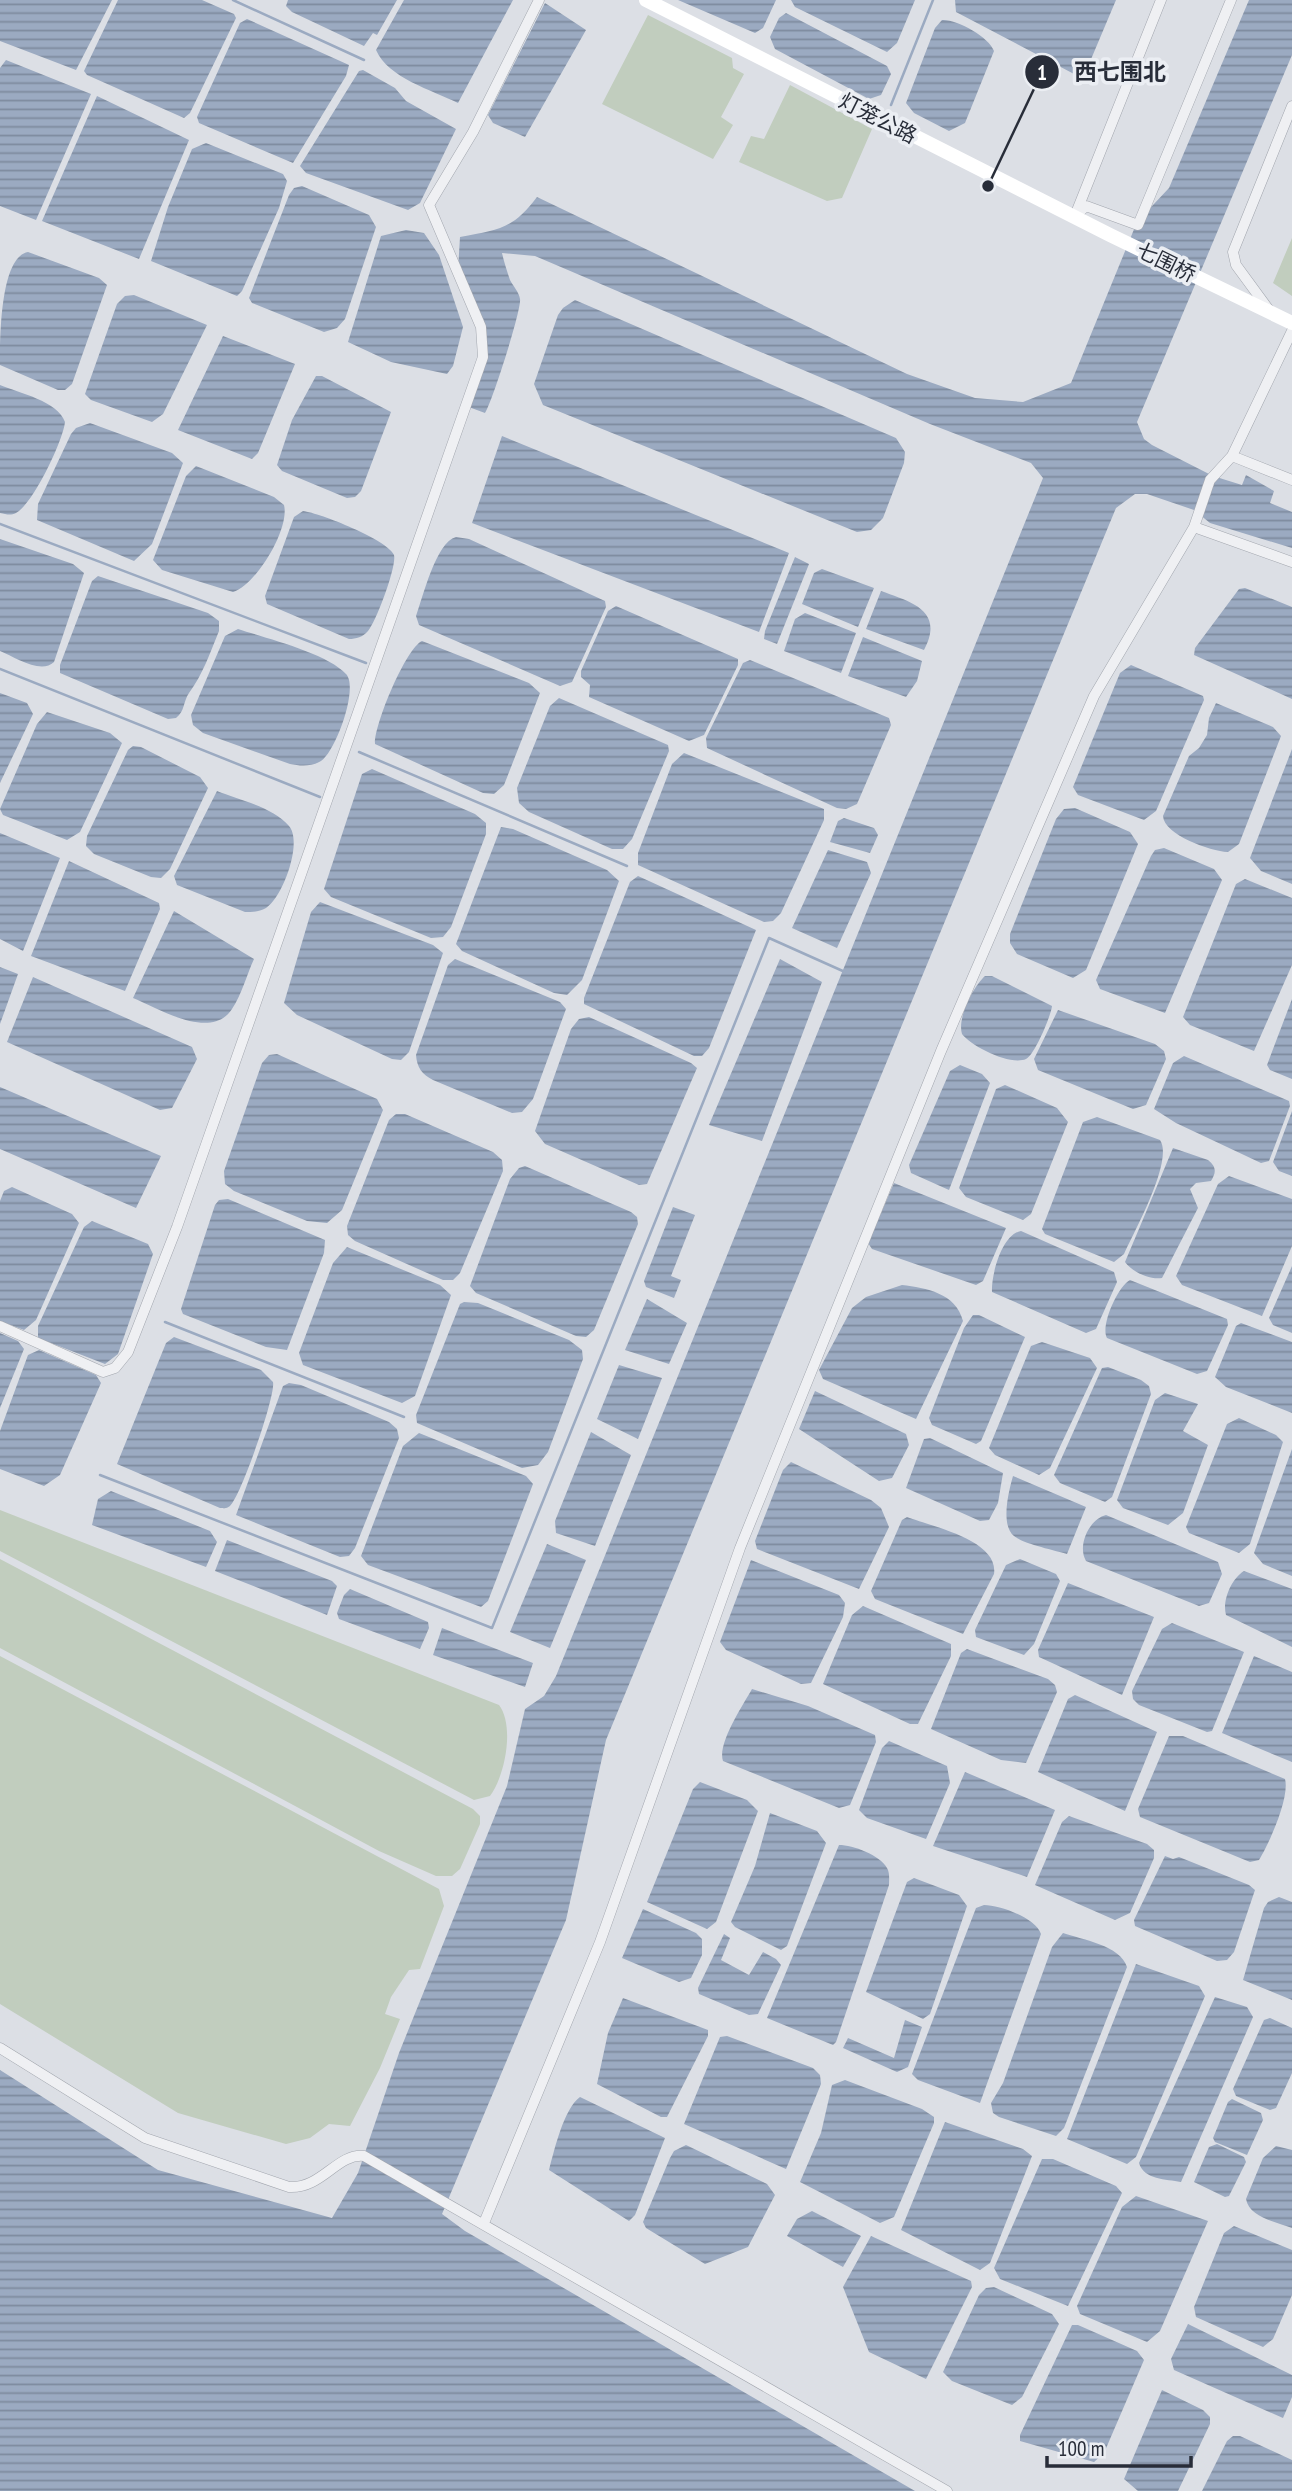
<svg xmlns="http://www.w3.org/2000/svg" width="1292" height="2491" viewBox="0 0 1292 2491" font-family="'PT Sans Narrow','Noto Sans SC',sans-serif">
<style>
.green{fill:#c1cdbe}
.water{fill:url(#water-rules)}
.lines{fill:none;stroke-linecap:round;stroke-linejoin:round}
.stream{stroke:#9baac1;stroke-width:2.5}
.street-casing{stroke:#a2a6ae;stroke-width:11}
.street{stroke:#eff0f3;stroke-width:10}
.secondary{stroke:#fff;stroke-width:14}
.labels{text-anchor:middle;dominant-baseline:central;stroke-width:7;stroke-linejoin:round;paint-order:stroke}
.street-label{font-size:21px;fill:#282d39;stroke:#ebeef3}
.leader{fill:none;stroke:#282d39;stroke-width:2.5}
.callout-dot{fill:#282d39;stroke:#ebeef3;stroke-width:2.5}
.mark-label{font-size:21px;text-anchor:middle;font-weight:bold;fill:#fff}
.callout-label{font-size:23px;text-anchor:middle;font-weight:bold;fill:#282d39;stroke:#ebeef3;stroke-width:7;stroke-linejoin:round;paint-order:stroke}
</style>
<defs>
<pattern id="water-rules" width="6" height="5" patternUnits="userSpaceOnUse" patternTransform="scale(1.75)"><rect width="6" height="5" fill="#9baac1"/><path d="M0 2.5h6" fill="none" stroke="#7e8b9e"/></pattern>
</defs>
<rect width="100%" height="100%" fill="#dcdfe5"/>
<path class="green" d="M648,15L732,58L733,68L744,74L721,117L733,125L713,159L602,104Z
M790,85L872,129L842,198L827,201L739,162L751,136L764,139Z
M1292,238V296L1273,283Z
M0,1510L499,1705C515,1726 505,1776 490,1796L474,1800L0,1551Z
M0,1559L473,1809L480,1816V1824L460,1869L452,1876H436L379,1851L0,1648Z
M0,1656L439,1889L444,1906L420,1969L409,1970L391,1997L385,2014L400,2019L380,2068L350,2126L329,2124L310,2138L286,2144L178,2113L0,2004Z"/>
<path class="water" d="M0,0H112L76,70L0,41Z
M118,0H202L234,14L236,18L190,113L184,118L87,75L84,71Z
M288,0H397L377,35L373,33L364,46L292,12L286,6Z
M404,0H513L458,103C432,90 388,78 376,50Z
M678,0H776L763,28L755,33Z
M791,0H915L897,43L887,52L795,7Z
M955,0H1116L1089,64L1074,74L956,12Z
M1249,0H1292V55L1137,422L1144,439L1152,445L1213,476L1242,485L1246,475L1274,491L1270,503L1292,512V548L1210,523L1194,510L1147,494H1135L1116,508L606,1740L566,1920L442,2214L465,2231L915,2491H0V2070L158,2170L332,2218L358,2173L399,2053L507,1786L525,1709L544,1696L556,1676L1043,478L1031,463L930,424L535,256L502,253C504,262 507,271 510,280C513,286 519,292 520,299C522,308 492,403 485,413L466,406L484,352V332L458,270L460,237C499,230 513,229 537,197L907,374L975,398L1023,402L1071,383L1137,222L1169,188Z
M545,3L586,30L525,137L493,123L488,115Z
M786,13L887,66L891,74L881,95L869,99L775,49L770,37L779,18Z
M247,19L349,65L346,76L293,163L199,123L197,117L240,23Z
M942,20C957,19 989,37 994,51L965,123L949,131L914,113L906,103L935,28Z
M6,60L91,94L36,220L0,206V68Z
M363,70L395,88L406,101L456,129L420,203L408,210L306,173L300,166L359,71Z
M97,96L189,140L139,259L42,221Z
M206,143L283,174L287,181L279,208L242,291L237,296L151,261L168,207L192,149Z
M302,186L369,215L376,227L345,319L337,328L324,332L252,303L249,298L289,195L294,188Z
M406,230L424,233L439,255L463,327L453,366L447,374L391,362L348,342L381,236Z
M28,252L99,278L107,285L72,384L65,390H58L0,365C0,338 0,257 28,252Z
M134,295L207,325L163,414L152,422L91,400L85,394L117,304L125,296Z
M575,300L896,438L905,452L904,463L883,518L871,530L857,532L543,405L534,384L558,315L563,308Z
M223,336L295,364L258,453L252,459L178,430Z
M316,376H322L391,412L361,491L355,497L347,498L282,471L277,465L292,420Z
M0,385C19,393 58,401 65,422C63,441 33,504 16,513C10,516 6,514 0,513Z
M90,423L172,453L183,463L152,544L134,561L37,520L38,504L71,434L76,428Z
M502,436L789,553L759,632L472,523Z
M196,466L274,497L284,505C290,529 256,585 233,592L162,570L153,560L186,476Z
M303,511C320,513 388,540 394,555C397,566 376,622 368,631C363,637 356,639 349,639L267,604L265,596L294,517Z
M456,537L469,539L605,601L606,607L572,682L560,686L419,625L416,616C423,597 436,542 456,537Z
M0,539L73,564L84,573L54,662C41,675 15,657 0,651Z
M795,557L809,564L777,644L764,639L765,631Z
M822,569L874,588L858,627L802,604L814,573Z
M98,576L208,613L219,621V631C210,653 203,674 189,693C183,702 185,711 176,718L168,719L60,673V665L92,581Z
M1245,588L1292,607V699L1194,655L1195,648L1239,589Z
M881,591C911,602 945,610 924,650L866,629Z
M616,606L738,659V665L704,735L689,741L589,697L590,685L581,677V671L608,611Z
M805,613L856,633L841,673L784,651L795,619Z
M238,629C265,638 327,653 346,674C359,687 336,751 321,761C311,767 300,766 290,764L203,733L193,725L191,715L225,636Z
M863,637L922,661L917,681L906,697L848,676Z
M422,641L529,683L540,693L504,785L494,794L483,793L375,744C374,725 406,648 422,641Z
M750,660L889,718L891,725L857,804L846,809L837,808L707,748L706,738L743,663Z
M1131,665L1203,696L1204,700L1156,811L1144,820L1078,795L1073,787L1120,673Z
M0,693L27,703L33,714L0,783Z
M559,698L668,745L669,751L632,839L623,849H612L529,812L519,803L517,788L550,706Z
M1216,703L1273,727L1281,736L1239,844L1228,852C1210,851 1164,835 1163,816L1189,756L1199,748L1207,735L1209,718Z
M47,712L110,733L122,743L80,832L67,840L3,815L0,809L37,724Z
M133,746L141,747L200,777L208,788L170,869L161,878L151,877L94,854L86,846L87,836L128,750Z
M1292,749V884L1261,871L1250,858Z
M684,753L824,809V820L781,913L773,921L764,922L638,865V853L672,764Z
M372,769L475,814L486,823V834L451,927L443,937L431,938L331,897L324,889L362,774Z
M217,791C239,800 273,807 289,826C303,842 283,897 266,908C259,912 252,912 245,912L177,885L174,876Z
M1075,808L1130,832L1138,844L1086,970L1073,978L1017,954L1010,943V934L1056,819L1064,809Z
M844,818L874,828L878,835L870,853L830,842L838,821Z
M501,827L513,829L607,870L619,881L582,980L567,995L554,993L462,951L456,944Z
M0,833L60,858L23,951L0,939Z
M1164,848L1214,869L1222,880L1165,1013L1100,989L1096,980L1151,856L1155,850Z
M828,850L867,862L871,873L837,948L792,928Z
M69,861L159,903L160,909L125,991L31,956Z
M638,876L756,930L709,1048L702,1056H694L584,1004V998L630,882Z
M1245,879L1292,898V965L1254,1051L1190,1025L1183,1017L1236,884Z
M320,902L433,945L443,953L409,1052L401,1060L392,1059L297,1015L284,1003L311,912Z
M174,911L254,959C247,974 242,994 232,1009C211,1041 160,1009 133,998Z
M455,959L560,1002L566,1009L533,1099L522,1112L512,1113L433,1080C422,1074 417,1068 416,1055L448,965Z
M780,959L822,982L762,1141L709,1125Z
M0,967L18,974L0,1024Z
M985,976H992L1052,1006C1051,1016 1034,1056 1026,1059C1010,1066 971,1046 962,1034C957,1018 973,987 985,976Z
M33,977L192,1047L197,1059L172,1108L160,1110L7,1042Z
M1292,999V1079L1270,1070L1267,1065Z
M1058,1010L1155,1044L1164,1051L1166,1059L1146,1105L1133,1109L1038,1070L1034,1059Z
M589,1017L691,1063L697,1068L647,1184L639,1185L545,1144L535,1131L571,1029L579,1019Z
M277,1054L377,1099L383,1110L342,1210L327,1223L307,1221L234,1191L225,1184L224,1171L262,1063L269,1055Z
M1184,1056L1289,1101L1290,1106L1269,1161L1261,1163L1176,1123L1154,1109L1173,1063Z
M960,1065L982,1074L990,1083L949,1190L911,1173L909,1165L950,1071Z
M1005,1085L1057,1108L1068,1122L1031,1214L1023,1220L966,1197L959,1188L996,1089Z
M0,1087L161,1156L136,1208L0,1149Z
M1292,1111V1176L1279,1171L1273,1162Z
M396,1114H405L493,1152L502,1160L503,1171L460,1273L453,1280H443L355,1241L348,1235L347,1226L389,1120Z
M1097,1117L1160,1140C1174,1160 1134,1232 1124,1254L1114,1262L1045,1234L1042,1229L1083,1122Z
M1173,1148L1208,1160C1217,1167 1216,1173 1211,1181L1196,1183L1190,1189L1198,1208L1162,1278C1150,1280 1132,1272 1125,1262Z
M525,1166L631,1212L637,1217L638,1224L594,1330L586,1337L576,1336L476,1293L470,1286L510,1179L519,1168Z
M1229,1176L1292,1199V1246L1262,1316L1182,1285L1176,1276L1218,1184Z
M894,1183L1006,1228L983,1281L976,1285L872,1249L868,1243Z
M12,1187L72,1214L79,1223L36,1320L24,1330L0,1321V1201L4,1191Z
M228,1199L325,1240L324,1253L287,1350L266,1347L183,1314L181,1309L215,1205L219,1200Z
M673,1207L695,1215L671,1276L681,1280L674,1298L646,1287L644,1281Z
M92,1221L148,1244L153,1254L118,1354L105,1364L38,1338V1326L84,1227Z
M1021,1231L1114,1272L1117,1282L1096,1329L1086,1333L992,1292C991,1275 1002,1234 1021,1231Z
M347,1247L440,1285L451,1295L415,1396L402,1403L303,1365L299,1353L333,1263Z
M1292,1266V1333L1273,1325L1269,1318Z
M1130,1280L1227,1319L1228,1325L1207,1371L1197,1374L1107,1338C1100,1326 1118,1286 1130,1280Z
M902,1285C926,1288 956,1293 963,1321L916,1419L823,1379L819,1370L852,1308L866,1297Z
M647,1299L687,1323L669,1364L625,1350Z
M464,1302L478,1303L569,1340L582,1350L583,1359L548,1452L538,1465L522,1468L417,1423L416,1415L460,1304Z
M973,1315H979L1025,1337L981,1441L976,1444L932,1425L929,1418L964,1328Z
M1241,1323L1292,1342V1413L1226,1387L1215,1377L1236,1326Z
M0,1333L18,1341L24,1349L0,1408Z
M174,1337L261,1370L273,1382C276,1395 241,1496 230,1506C226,1509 225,1508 220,1508L117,1464L166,1343Z
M1042,1342L1090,1358L1097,1368L1050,1468L1039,1475L995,1455L989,1448L1031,1346Z
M39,1350L96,1375L101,1383L60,1475L44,1486L0,1469V1431L28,1355Z
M619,1365L662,1378L638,1439L597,1419Z
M1108,1367L1141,1380L1149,1386L1151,1394L1112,1497L1105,1502L1060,1483L1054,1475L1102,1368Z
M289,1383L301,1385L389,1422L397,1429L399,1438L355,1548L349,1556L340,1557L236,1515L283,1386Z
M815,1391L906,1434L909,1445L892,1478L879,1481L799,1429Z
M1165,1393L1198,1404L1183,1431L1208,1445L1183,1513L1168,1525L1123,1508L1117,1500L1155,1400Z
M1239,1418L1276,1435L1283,1442L1250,1544L1239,1553L1189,1533L1186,1527L1227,1424Z
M591,1432L631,1455L595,1546L556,1533L555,1521Z
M419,1433L526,1476L533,1484L488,1601L481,1607L368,1565L361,1556L403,1446Z
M930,1438L1003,1473L998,1503L989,1520L980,1521L906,1488L924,1439Z
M1292,1449V1576L1263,1564L1254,1553Z
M791,1462L871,1500L881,1508L889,1527L859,1589L757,1549L755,1541L783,1470Z
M1013,1476L1086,1507L1067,1554C1054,1550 1024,1544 1014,1536C1000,1525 1009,1490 1013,1476Z
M111,1491L210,1531L217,1542L206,1567L92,1525L98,1499Z
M1106,1515L1218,1562L1222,1574L1209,1603L1199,1606L1086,1561C1077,1546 1089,1519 1106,1515Z
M907,1517C933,1527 999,1540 994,1574L963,1634L875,1599L871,1591L902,1520Z
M227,1540L332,1581L337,1586L327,1615L215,1571Z
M547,1544L586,1560L550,1648L510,1632Z
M1020,1559L1056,1574L1060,1581L1034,1644L1024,1655L976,1637L975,1630L1006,1565Z
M751,1560L839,1595L845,1603L843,1617L811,1683L801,1684L726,1650L720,1642Z
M1244,1571L1292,1589V1647L1226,1615C1222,1601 1231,1579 1244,1571Z
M1068,1583L1154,1617L1122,1695L1039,1657L1038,1650Z
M350,1589L428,1622L429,1628L420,1649L339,1619L337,1613L344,1595Z
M863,1606L951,1644V1656L918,1724H910L823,1684L852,1615Z
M1172,1623L1244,1652L1212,1731L1207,1732L1139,1705L1133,1699L1132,1691L1162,1629Z
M442,1628L533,1663L525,1687L433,1655Z
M967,1649L1048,1679L1055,1685L1057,1692L1026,1763L1001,1760L931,1729L961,1653Z
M1254,1656L1292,1672V1762L1222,1733Z
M752,1689L808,1706L875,1735L876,1742L850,1805L839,1808L723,1761C717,1744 743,1705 752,1689Z
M1075,1695L1157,1732L1125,1811L1038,1772L1068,1699Z
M1169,1736H1183L1285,1779C1290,1797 1269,1844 1259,1860L1250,1862L1140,1817L1138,1809Z
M889,1741L947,1766L950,1783L926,1839L867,1818L859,1810L882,1748Z
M965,1772L1055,1810L1027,1877L933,1846Z
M700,1782L747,1800L758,1811L716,1922L707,1929L647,1902L693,1789Z
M770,1813L817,1831L826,1843L787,1946L781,1950L735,1927L731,1922L755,1866Z
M1069,1816L1147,1844L1154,1850V1858L1130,1913L1115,1920L1035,1885L1062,1822Z
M839,1845C853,1845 880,1855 887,1868C890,1873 889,1880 889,1885L836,2042L833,2045L767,2018Z
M1165,1856L1173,1859L1179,1857L1249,1885L1255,1890L1234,1952L1227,1960L1217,1961L1135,1926L1134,1920Z
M914,1878L959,1895L967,1906L930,2014L923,2019L866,1992L907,1882Z
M1279,1897L1292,1902V2000L1243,1980L1264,1908L1268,1902Z
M984,1905C1000,1905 1036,1918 1041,1934L980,2103L918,2080L912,2074L976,1908Z
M643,1909L696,1933L702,1939V1955L691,1978L679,1982L622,1958Z
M1063,1933C1083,1940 1120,1945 1127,1967L1064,2128L1056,2136L999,2117L993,2113L991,2103L1003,2083L1052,1947Z
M724,1934L730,1938L721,1960L749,1975L763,1952L776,1959L781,1965L758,2014L749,2015L699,1994L698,1988Z
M1136,1964L1199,1986L1205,1996L1136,2157L1127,2164L1067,2139Z
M1215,1997L1247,2007L1253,2017L1181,2182C1166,2179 1144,2180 1139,2163Z
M623,1998L708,2030V2036L667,2117H661L597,2084L608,2033Z
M1270,2018L1292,2028V2073L1276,2108L1270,2110L1236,2096L1233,2089L1264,2020Z
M905,2020L922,2027L908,2067L897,2072L843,2048L848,2038L894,2058Z
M727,2036L813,2068L820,2075L821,2084L786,2169L684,2124L720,2037Z
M845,2080L922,2109L934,2117V2123L894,2217L880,2223L800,2182L821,2133L832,2085Z
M580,2097L665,2138L635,2215L629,2221L549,2170C554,2151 564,2108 580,2097Z
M1232,2099L1261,2113L1263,2120L1247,2155L1215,2142L1213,2138L1228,2102Z
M945,2122L1023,2149L1032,2156L990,2263L980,2270L901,2230Z
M1217,2144L1244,2157L1246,2162L1229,2196L1225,2197L1194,2182L1209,2147Z
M686,2145L767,2184L775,2195L748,2247L705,2264L646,2228L643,2222L670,2158L674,2151Z
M1276,2146L1292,2150V2228C1276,2222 1249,2217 1246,2199L1263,2158Z
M1042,2159H1053L1116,2186L1122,2193L1068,2306L1000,2279L994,2268Z
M1136,2196L1208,2221L1160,2331L1147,2342L1080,2314L1077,2306L1122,2207Z
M812,2211L861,2236L843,2267L787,2236L797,2219Z
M1234,2226L1292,2250V2295L1273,2339L1263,2347L1196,2317L1194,2307L1224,2233Z
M871,2236L971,2281L972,2287L926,2379L869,2352L843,2287Z
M994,2287L1052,2314L1059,2324L1022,2397L1012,2405L952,2381L943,2372L979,2295L986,2288Z
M1188,2324L1292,2375V2397L1283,2418L1174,2370L1171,2359Z
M1072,2325H1078L1137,2351L1144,2360L1104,2453L1094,2462L1020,2441V2435Z
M1162,2390L1203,2410L1210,2417V2424L1178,2491H1138L1124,2479Z
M1233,2436H1240L1292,2460V2491H1202L1227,2441Z"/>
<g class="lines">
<path class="stream" d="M233,0L364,60
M891,105L933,0
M0,524L366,663
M0,669L320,797
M359,752L627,866
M165,1322L404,1417
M100,1475L492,1628L769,938L845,972"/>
<defs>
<path id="street" d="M1076,213L1161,0
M1074,217L1086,206L1138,225L1231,0
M1269,310L1236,265L1233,252L1292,106
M1232,456L1292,480
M1194,527L1292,562
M0,1326L103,1372L115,1368L128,1352L177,1227L483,357L481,327L429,205L473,132L539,0
M0,2048L145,2138L289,2187C322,2189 337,2153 364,2156L947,2491
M484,2223L600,1942L740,1548L941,1051L1094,696L1194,527L1210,480L1232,456L1292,331"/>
</defs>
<use href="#street" class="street-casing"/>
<use href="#street" class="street"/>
<path class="secondary" d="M646,0L1110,235L1292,323"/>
</g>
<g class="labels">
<g class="street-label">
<text transform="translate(878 118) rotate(27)">灯笼公路</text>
<text transform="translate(1166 262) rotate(26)">七围桥</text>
</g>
</g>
<path class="leader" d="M988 186L1042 72"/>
<g class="callout-dot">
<circle cx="988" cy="186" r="7"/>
<circle cx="1042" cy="72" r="18"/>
</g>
<g class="mark-label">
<text x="1042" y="80">1</text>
</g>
<g class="callout-label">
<text x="1120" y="80">西七围北</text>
</g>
<path d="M1047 2456v10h144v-10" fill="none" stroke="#282d39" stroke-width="3.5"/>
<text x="1058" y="2456" font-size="21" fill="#282d39" stroke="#ebeef3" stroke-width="5" paint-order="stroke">100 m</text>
</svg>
